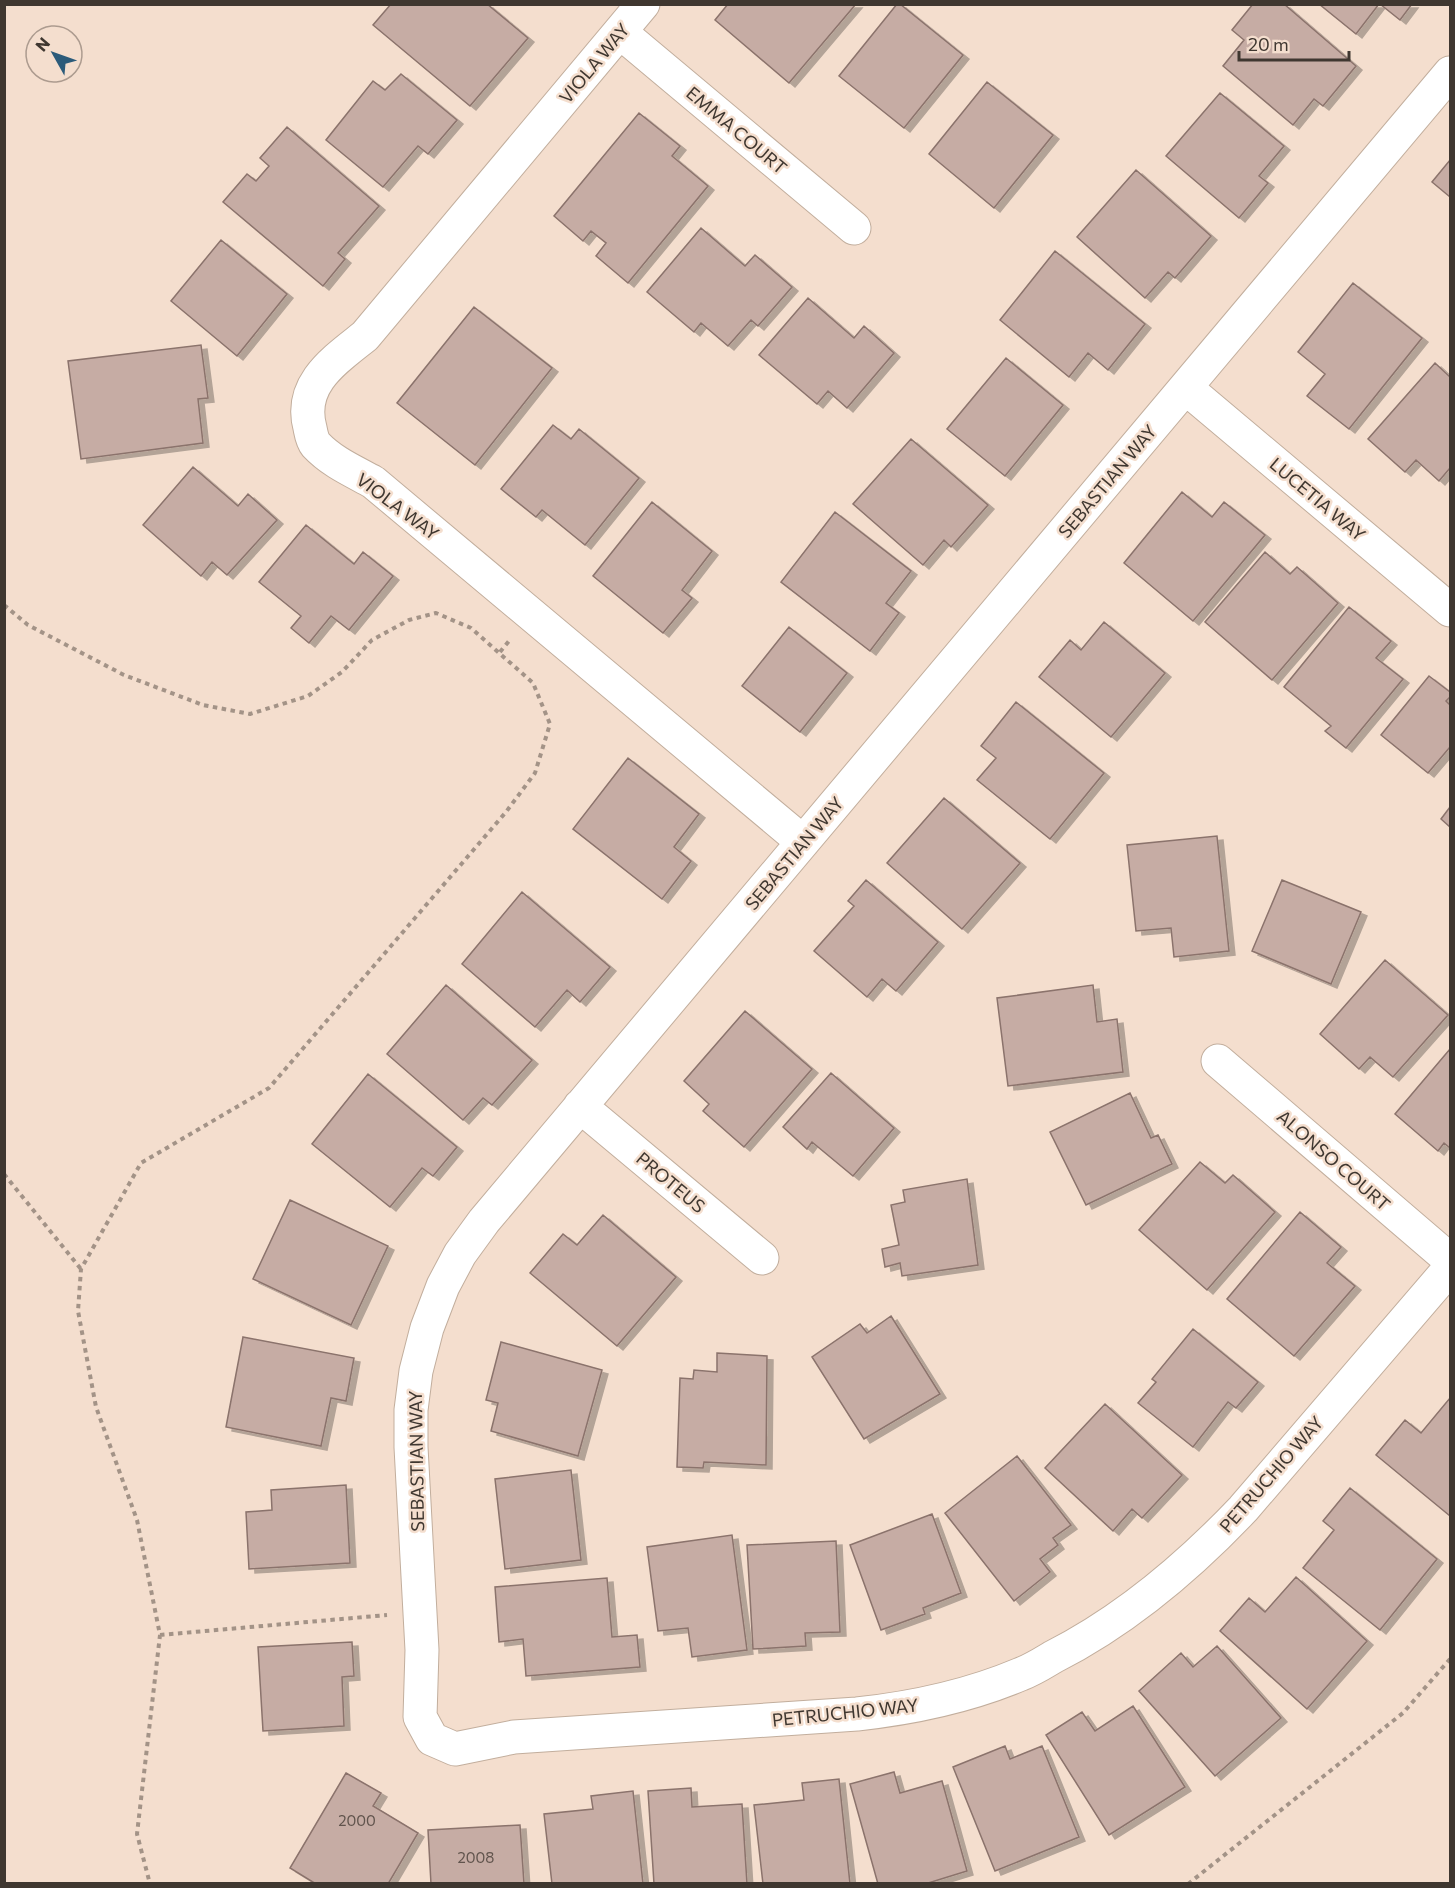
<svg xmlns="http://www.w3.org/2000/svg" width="1455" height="1888" viewBox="0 0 1455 1888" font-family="Commissioner,sans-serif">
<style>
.building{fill:#c6aca4;stroke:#8b736c;stroke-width:1.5;filter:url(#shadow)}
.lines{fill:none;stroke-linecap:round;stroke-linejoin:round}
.street-casing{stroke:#c2ae9d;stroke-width:35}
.path{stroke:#a39387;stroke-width:4;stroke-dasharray:4.5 4.5;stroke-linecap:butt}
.street{stroke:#fff;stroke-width:33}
.labels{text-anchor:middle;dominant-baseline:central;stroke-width:5;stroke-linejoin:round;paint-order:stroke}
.number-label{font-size:15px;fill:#61544d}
.street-label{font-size:18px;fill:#3f3730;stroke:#f4dece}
</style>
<defs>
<filter id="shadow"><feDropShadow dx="6" dy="4" stdDeviation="0" flood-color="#0004"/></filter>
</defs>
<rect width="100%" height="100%" fill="#f4dece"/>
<path class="building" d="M391,4H487L528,38L470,106L373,25Z
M728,4H856L789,83L715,20Z
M897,4H900L963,55L904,128L839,76Z
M1253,4H1284L1356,66L1323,106L1314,99L1293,125L1223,66L1244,40L1232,30Z
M1319,4H1379L1356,34Z
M1380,4H1412L1400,20Z
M401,74L457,120L428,154L418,146L383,187L326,140L373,81L385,90Z
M987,82L1053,135L994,208L929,154Z
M1220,93L1284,146L1259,176L1268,183L1239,218L1166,156Z
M639,113L680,146L672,156L708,186L628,283L596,256L606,243L591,231L583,241L554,216Z
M287,127L379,206L338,253L345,259L323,286L223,202L247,174L256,181L269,166L260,158Z
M1450,160V197L1432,182Z
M1136,170L1211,236L1175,278L1168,272L1145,298L1077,237Z
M701,228L745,266L755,255L792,287L758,326L751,320L728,346L701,323L694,332L647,292Z
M221,240L287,294L237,356L171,301Z
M1055,251L1145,324L1108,370L1088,353L1069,377L1000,320Z
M1353,283L1422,338L1349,429L1307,396L1325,374L1298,352Z
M808,298L854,338L864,326L894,353L847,408L828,391L817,404L759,355Z
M474,307L552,368L475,465L397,403Z
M201,345L208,398L198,399L203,443L81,459L68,361Z
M1006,358L1063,405L1005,476L947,429Z
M1435,363L1450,377V468L1439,481L1416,460L1405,472L1368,439Z
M553,425L571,439L579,429L639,478L585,545L542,510L536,517L501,489Z
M911,439L988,505L951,547L944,540L923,565L853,504Z
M193,467L238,506L248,494L277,520L227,575L212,562L201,576L143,525Z
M1182,492L1212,517L1224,502L1265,535L1193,621L1124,563Z
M652,502L712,551L682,590L692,598L663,633L593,576Z
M835,512L911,571L886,603L899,613L870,651L781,582Z
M306,525L354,564L363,552L393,576L349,630L331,616L309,643L291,628L301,616L259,582Z
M1265,552L1290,574L1297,567L1338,603L1272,680L1205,622Z
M1349,607L1391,641L1376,658L1403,679L1346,748L1325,731L1331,726L1284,687Z
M1104,622L1165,673L1111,737L1039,677L1070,640L1081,650Z
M789,627L847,673L800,732L742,686Z
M1429,676L1450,692V697L1446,701L1450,705V747L1428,773L1381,735Z
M1016,702L1104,773L1050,839L977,780L996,758L981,746Z
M628,758L699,814L674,847L691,861L662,899L573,829Z
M944,798L1020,863L962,929L887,863Z
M1450,807V827L1441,819Z
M1217,836L1229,951L1174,957L1171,928L1136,931L1127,845Z
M866,880L938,942L896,991L882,979L867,997L814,951L854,906L848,901Z
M1282,880L1361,912L1331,984L1252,951Z
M522,892L610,967L580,1002L567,990L535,1027L462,964Z
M1385,960L1448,1015L1393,1077L1370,1057L1359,1069L1320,1034Z
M446,985L532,1060L492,1105L483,1098L463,1120L387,1054Z
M1093,985L1097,1022L1117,1019L1123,1072L1008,1086L997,998Z
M745,1011L812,1069L744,1147L703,1111L709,1104L684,1081Z
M1450,1049V1148L1444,1143L1438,1151L1395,1114Z
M831,1073L894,1128L853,1176L812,1142L807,1149L783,1127Z
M368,1074L457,1147L433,1176L422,1168L390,1207L312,1144Z
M1130,1093L1151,1138L1158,1135L1172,1164L1086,1205L1050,1132Z
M1200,1162L1225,1183L1233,1175L1275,1212L1207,1290L1139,1230Z
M967,1179L978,1265L902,1276L900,1263L885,1267L882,1249L899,1245L891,1205L905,1202L903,1190Z
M290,1200L388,1246L351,1325L253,1279Z
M1300,1212L1341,1247L1327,1263L1355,1286L1294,1356L1227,1299Z
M603,1215L676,1277L617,1346L530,1273L563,1234L577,1245Z
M891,1316L940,1394L864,1439L812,1357L860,1324L867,1333Z
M1193,1329L1258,1382L1236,1408L1228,1402L1193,1447L1138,1403L1156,1382L1152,1379Z
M243,1337L354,1358L346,1401L331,1398L321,1446L226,1427Z
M501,1342L602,1370L578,1456L491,1431L498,1403L486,1400Z
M717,1353L767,1356L766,1465L704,1462L703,1468L677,1467L680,1378L693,1379L694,1370L717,1372Z
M1450,1398V1516L1376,1455L1405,1420L1421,1433Z
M1105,1404L1182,1475L1142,1518L1132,1509L1113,1531L1045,1468Z
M1017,1456L1071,1525L1053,1538L1058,1545L1040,1559L1050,1572L1014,1601L945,1513Z
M571,1470L581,1560L505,1569L495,1479Z
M346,1485L350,1563L249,1569L246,1512L272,1510L271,1490Z
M1350,1488L1437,1559L1380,1630L1303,1568L1334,1530L1323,1521Z
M932,1514L961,1593L923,1608L925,1614L881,1630L850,1545Z
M732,1535L747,1650L692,1657L688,1628L658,1631L647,1547Z
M836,1541L840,1632L805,1633L806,1646L753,1649L747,1545Z
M1296,1577L1367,1641L1307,1709L1220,1631L1249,1598L1265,1612Z
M607,1578L612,1637L637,1635L640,1667L526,1676L523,1639L499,1642L495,1587Z
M352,1642L354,1676L342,1677L344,1726L263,1731L258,1647Z
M1217,1646L1281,1718L1215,1776L1139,1691L1181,1653L1193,1667Z
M1133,1706L1185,1787L1109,1835L1046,1735L1082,1712L1095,1731Z
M1005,1746L1010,1759L1042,1746L1079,1837L995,1871L953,1767Z
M894,1772L900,1793L942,1781L967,1871L925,1884H878L850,1784Z
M346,1773L381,1793L373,1806L418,1833L388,1884H316L290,1868Z
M839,1779L850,1884H763L754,1805L804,1800L802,1783Z
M691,1788L692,1807L742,1804L747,1884H654L648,1791Z
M633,1791L643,1884H552L544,1814L593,1809L591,1796Z
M520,1825L524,1884H431L428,1830Z"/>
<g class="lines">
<defs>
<path id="street" d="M643,4L365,336C335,360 298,384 310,428C311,433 312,440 316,445C332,462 353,471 373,482L803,842
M620,32L854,228
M1450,73L484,1221L460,1254L443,1286L427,1328L416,1371L411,1410V1447L422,1650L420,1717L432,1739L455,1749L514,1737L857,1714C913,1708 969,1696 1021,1674C1032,1670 1043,1663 1053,1657C1126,1620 1187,1568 1243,1509L1450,1268
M1186,388L1450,610
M1218,1061L1450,1260
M580,1106L762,1258"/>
</defs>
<use href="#street" class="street-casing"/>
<path class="path" d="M4,605L28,625L124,675L203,705L250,714L308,696L342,672L372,640L409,620L436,613L471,628L533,683L550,724L535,773L506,812L269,1088L141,1163L81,1269L78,1311L96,1407L137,1520L160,1635L137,1834L150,1884
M500,652L509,641
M4,1174L81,1269
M160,1635L387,1615
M1188,1884L1403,1713L1450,1659"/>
<use href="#street" class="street"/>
</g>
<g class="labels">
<g class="number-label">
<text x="357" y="1820">2000</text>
<text x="476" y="1857">2008</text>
</g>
<g class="street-label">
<text transform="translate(594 63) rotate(-50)">VIOLA WAY</text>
<text transform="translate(737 130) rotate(40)">EMMA COURT</text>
<text transform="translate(1107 481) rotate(-50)">SEBASTIAN WAY</text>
<text transform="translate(1318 499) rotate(40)">LUCETIA WAY</text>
<text transform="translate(398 506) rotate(37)">VIOLA WAY</text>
<text transform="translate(794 853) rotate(-50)">SEBASTIAN WAY</text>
<text transform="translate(1334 1160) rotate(41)">ALONSO COURT</text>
<text transform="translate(671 1182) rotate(40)">PROTEUS</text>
<text transform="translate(416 1461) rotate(-91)">SEBASTIAN WAY</text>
<text transform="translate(1271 1474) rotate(-49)">PETRUCHIO WAY</text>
<text transform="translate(845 1712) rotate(-6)">PETRUCHIO WAY</text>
</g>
</g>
<rect width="1455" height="1888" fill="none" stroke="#3f3730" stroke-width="12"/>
<g transform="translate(54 54) rotate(310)"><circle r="28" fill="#f4dece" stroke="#ac9b8f" stroke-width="1.5"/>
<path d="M0-4.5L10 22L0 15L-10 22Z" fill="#2c5b7a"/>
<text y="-9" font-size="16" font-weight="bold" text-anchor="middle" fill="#3f3730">N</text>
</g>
<path d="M1239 51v9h110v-9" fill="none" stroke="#3f3730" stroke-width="3"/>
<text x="1248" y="51" font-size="18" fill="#3f3730" stroke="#f4dece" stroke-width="4.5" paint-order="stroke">20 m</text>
</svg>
